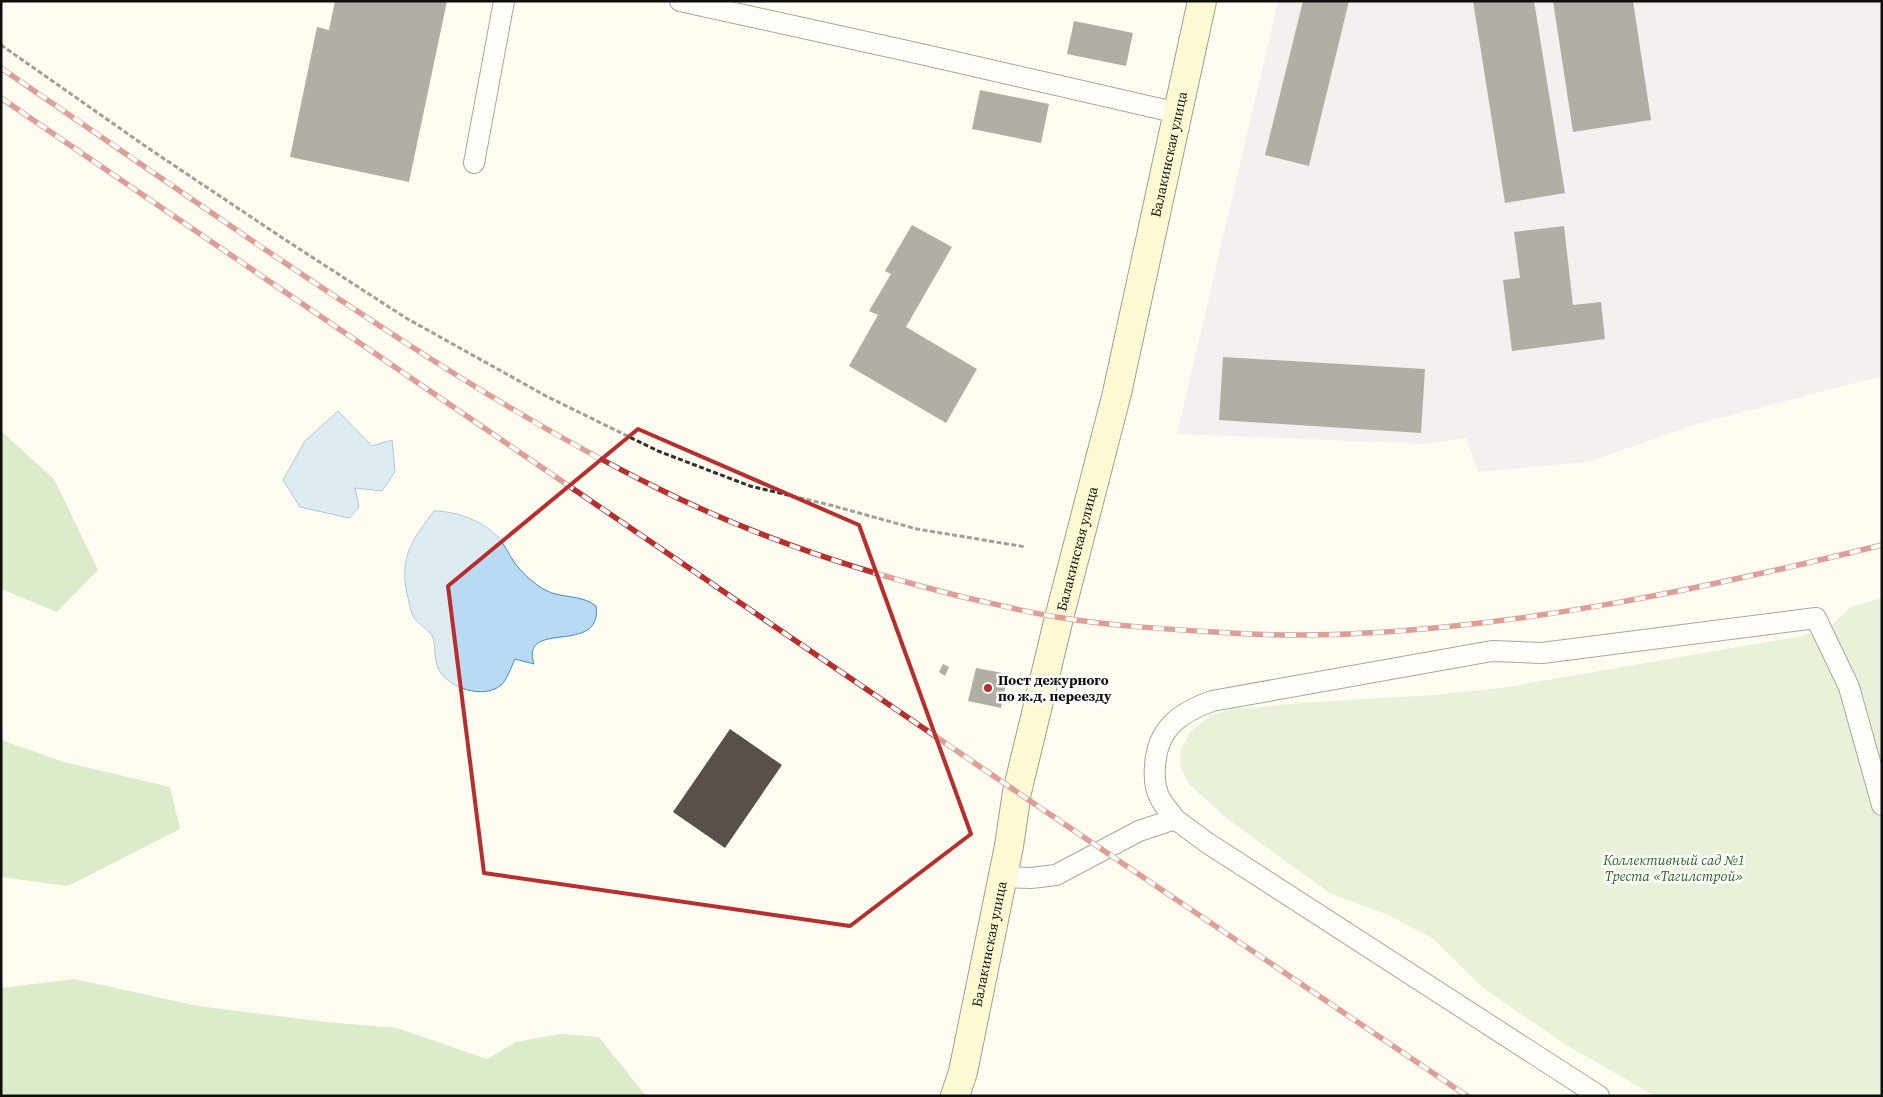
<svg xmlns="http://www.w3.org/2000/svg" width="1883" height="1097" viewBox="0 0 1883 1097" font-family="'Source Serif 4',serif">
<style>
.industrial{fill:#ece3ed}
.green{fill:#d0e7bb}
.forest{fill:#b4d79b}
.water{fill:#b8daf3;stroke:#428cc7}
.building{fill:#57504b}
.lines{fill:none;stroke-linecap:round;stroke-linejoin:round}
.lane-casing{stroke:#414141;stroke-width:22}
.secondary-casing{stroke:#303030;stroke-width:30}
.path{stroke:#303030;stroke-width:3;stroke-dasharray:5 2.5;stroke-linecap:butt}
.lane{stroke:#fff;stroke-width:20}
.secondary{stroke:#fbf6af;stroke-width:28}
.rail-casing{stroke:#b82d2d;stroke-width:5.5}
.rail{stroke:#fff;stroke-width:4;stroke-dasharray:11;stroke-linecap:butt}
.marked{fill:none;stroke:#b82d2d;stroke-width:4;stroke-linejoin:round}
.poi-dot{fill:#b82d2d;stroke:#fff;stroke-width:2}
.labels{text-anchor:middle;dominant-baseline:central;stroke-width:5;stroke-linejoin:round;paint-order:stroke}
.street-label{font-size:14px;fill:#0e0e0e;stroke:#fff}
.poi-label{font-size:14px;font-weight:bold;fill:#0e0e0e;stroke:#fff;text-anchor:start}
.park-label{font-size:14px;font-style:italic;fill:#2c6421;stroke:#fff}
</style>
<rect width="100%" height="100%" fill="#fefcf1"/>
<path class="industrial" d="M1278,1H1882V376L1697,424L1588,462L1478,472L1466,438L1425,444L1177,434Z"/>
<path class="green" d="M1882,598V1096H1655L1563,1043L1482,987L1432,938L1386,914L1331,894L1225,817L1190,785L1181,769L1180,751L1190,732L1211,715L1238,708L1264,707L1297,703L1434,695L1501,688L1802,636L1833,624L1851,607Z"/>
<path class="forest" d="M1,431L54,479L98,570L57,612L1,589Z
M1,740L64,762L170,787L180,829L68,886L1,877Z
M74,979L198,1006L326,1022L397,1028L487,1059L516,1042L560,1034L599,1037L646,1096H1V988Z"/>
<path class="water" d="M338,411L372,446L392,440L395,472L382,491L355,488L359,507L349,518L300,507L283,480L305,441Z
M434,511C455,511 481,520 497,536C504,543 508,553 514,562C522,573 533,583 545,590C562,599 581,594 596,606C603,657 519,618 534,664L515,659C511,667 507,680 501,685C484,700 447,688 438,668C434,659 436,648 433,638C430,629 417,624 413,616C410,610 409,601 407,594C399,556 413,539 434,511Z"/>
<path class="building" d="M335,1H447L409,182L290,157L317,27L329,30Z
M1303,1H1349L1309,166L1265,155Z
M1473,1H1534L1565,193L1505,203Z
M1553,1H1633L1651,120L1573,132Z
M1074,21L1133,33L1126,66L1067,54Z
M980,90L1049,104L1041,143L972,129Z
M912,225L952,247L906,327L977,369L946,423L849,366L878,315L869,311L891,274L885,271Z
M1564,226L1573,305L1601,302L1605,339L1512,351L1503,280L1520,278L1514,232Z
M1223,357L1425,369L1421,433L1219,420Z
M943,664L949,667L945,676L939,672Z
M976,668L1008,674L1001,708L968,701Z
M730,729L782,765L725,848L673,812Z"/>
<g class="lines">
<defs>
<path id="lane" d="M680,1L921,54L1178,113
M474,163L504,1
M1175,819C1171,813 1165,807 1161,800C1155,790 1154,778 1155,766C1157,729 1179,713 1212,701L1492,651L1542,653L1816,618L1849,687L1882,805
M1002,877L1031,878L1056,875L1139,831L1175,819L1206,842L1599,1096"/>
<g id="secondary">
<path id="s1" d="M955,1096L963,1072L1009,846L1017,792L1059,618L1117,393L1202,1"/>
</g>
</defs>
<use href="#lane" class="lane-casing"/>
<use href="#secondary" class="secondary-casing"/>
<path class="path" d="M1,45L148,148L281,237L406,318L546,396L658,451L750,486L830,505L917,529L1026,547"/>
<use href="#lane" class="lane"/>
<use href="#secondary" class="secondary"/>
<defs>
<path id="rail" d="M1,68C86,126 170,184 254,242C384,330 514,417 655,487C753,536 857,571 963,597C996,604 1029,613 1063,618C1113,626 1164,629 1215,632C1259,635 1304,636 1348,634C1529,626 1707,588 1882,545
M1,98L1017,792L1467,1096"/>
</defs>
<use href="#rail" class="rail-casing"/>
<use href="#rail" class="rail"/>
</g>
<path d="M0 0H1883V1097H0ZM638,429L859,525L971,834L850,926L484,873L448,586Z" fill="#fefcf1" fill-opacity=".55" fill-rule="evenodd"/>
<path class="marked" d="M638,429L859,525L971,834L850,926L484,873L448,586Z"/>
<circle class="poi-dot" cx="988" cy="688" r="5"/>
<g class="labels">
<g class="street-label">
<text stroke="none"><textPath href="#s1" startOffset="966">Балакинская улица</textPath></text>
<text stroke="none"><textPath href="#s1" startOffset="561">Балакинская улица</textPath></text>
<text stroke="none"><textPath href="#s1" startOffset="156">Балакинская улица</textPath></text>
</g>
<g class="poi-label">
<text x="998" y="680">Пост дежурного<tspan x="998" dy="16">по ж.д. переезду</tspan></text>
</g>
<g class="park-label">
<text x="1674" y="860">Коллективный сад №1<tspan x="1674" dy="16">Треста «Тагилстрой»</tspan></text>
</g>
</g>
<rect width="1883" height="1097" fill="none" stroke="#0e0e0e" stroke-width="5"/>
</svg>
